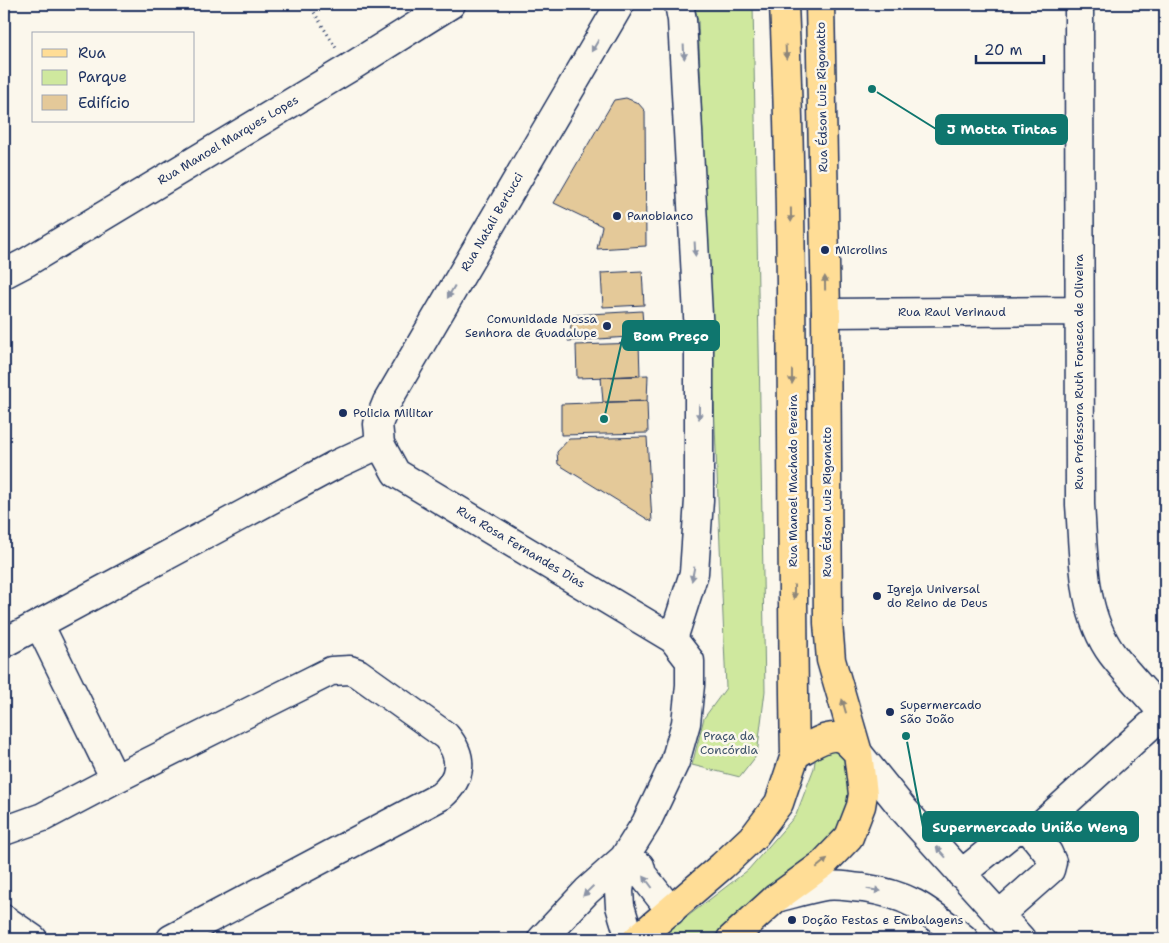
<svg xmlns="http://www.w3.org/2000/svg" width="1169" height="943" viewBox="0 0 1169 943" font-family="'Shantell Sans',sans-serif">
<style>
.green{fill:#cfe89e;stroke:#758c7e}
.building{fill:#e4c999;stroke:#1b2f5e}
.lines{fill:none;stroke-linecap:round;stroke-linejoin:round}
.minor-casing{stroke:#1b2f5e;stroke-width:31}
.major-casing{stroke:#1b2f5e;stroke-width:31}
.path{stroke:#1b2f5e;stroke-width:3;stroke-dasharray:1 4;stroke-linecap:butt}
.minor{stroke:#fbf7ec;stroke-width:28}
.major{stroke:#ffdd96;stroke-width:28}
.oneway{fill:#8b93a5}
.oneway2{fill:#8d867a}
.poi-dot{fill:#1b2f5e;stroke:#fbf7ec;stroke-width:2}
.labels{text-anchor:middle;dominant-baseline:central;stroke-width:5;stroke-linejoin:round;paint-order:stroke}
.street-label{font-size:12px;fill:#1b2f5e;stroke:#fbf7ec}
.poi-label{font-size:12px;fill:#1b2f5e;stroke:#fbf7ec;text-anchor:start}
.park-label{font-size:12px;fill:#3f546b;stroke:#fbf7ec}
.leader{fill:none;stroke:#0f766e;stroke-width:2}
.callout-dot{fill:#0f766e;stroke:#fbf7ec;stroke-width:2}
.callout{fill:#0f766e;stroke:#0f766e;stroke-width:2}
.callout-label{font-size:14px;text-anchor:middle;font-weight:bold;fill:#fff}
</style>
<rect width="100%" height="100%" fill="#fbf7ec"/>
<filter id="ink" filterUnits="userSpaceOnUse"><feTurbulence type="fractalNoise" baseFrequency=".02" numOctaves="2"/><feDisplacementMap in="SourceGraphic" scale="10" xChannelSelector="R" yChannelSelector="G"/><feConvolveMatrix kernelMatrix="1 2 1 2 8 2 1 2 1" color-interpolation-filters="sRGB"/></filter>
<g filter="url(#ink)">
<path class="green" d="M694,4H753L765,691L757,755L740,777L692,765L704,718L726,688L698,21Z
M830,746L846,752L853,806L827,850L763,897L715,939H658L748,870L796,815L814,768L816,754Z"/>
<path class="building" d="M626,98L638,103L645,111L646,246L597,249L602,226L554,203L614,100Z
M642,271L644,305L603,307L601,273Z
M642,311L644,336L568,341L573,315Z
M639,343L640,376L577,378L576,345Z
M648,375L647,401L603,402L601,377Z
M647,401L648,433L561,435V404Z
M647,437L652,522L558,464L557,452L569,439Z"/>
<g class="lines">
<defs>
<path id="minor" d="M1079,4L1080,505C1084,554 1081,612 1112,654C1128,675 1148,695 1165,715
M4,274L27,262L349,68L451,4
M826,313L1079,311
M39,624L115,779
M673,639L694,573L699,500V334L682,20L679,4
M4,643L335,465L380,444
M858,753L904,810L1021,939
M4,831L43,817L115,779L331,671L350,670L358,673L446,736C464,757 462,778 441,796L171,939
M1032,833L1164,713
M624,858L619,891L620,906L630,939
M624,858L640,866L642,874L671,911
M961,874L1014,831L1024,829L1032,833L1048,853L1052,862L1050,870L999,915
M776,898C792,894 808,889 825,886C837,884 850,887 863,888C911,895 927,910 964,939
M4,919L33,939
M542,939L587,891L624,858L646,823L675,762L686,723L690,685V661L673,639L396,473L380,444L378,424L387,402L620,4"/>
<path id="major" d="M795,755C807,748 828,731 843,739C848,742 853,748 858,753
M637,939L722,866L755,835L779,803L795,755C790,505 795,254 784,4
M731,939L775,899L823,864L849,837L861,806L863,794L858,753L831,660L828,623L826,313L820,4"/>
</defs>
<use href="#minor" class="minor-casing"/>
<use href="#major" class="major-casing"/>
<path class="path" d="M309,4L336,48"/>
<use href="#minor" class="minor"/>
<use href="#major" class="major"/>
</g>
<defs><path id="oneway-solid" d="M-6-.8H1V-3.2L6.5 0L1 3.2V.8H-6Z" transform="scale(1.25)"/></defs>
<g class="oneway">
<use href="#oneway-solid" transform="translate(595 46) rotate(120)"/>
<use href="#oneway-solid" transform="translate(684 52) rotate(87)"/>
<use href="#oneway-solid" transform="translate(695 249) rotate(87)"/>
<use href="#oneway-solid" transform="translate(451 292) rotate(120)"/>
<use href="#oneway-solid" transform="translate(699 412) rotate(90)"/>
<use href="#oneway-solid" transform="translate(693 574) rotate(101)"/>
<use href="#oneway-solid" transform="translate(941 852) rotate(-132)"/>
<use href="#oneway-solid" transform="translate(648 882) rotate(-127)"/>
<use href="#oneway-solid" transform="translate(874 890) rotate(9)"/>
<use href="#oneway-solid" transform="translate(588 891) rotate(136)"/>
</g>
<g class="oneway2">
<use href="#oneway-solid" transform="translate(786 52) rotate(87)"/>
<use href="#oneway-solid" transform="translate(791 215) rotate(89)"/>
<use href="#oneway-solid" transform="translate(825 283) rotate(-91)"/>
<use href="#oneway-solid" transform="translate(792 377) rotate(90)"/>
<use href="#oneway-solid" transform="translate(794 592) rotate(90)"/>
<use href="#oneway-solid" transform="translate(844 706) rotate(-106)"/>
<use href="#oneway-solid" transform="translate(822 863) rotate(-40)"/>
</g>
</g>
<g class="poi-dot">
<circle cx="617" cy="216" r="5"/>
<circle cx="825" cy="250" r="5"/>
<circle cx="607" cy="326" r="5"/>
<circle cx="343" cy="413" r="5"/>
<circle cx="877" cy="596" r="5"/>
<circle cx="890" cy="712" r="5"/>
<circle cx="792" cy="920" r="5"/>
</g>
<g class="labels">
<g class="street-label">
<text transform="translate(822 97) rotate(-91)">Rua Édson Luiz Rigonatto</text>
<text transform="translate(228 140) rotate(-31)">Rua Manoel Marques Lopes</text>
<text transform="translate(492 222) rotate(-60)">Rua Natali Bertucci</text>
<text x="952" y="312">Rua Raul Verinaud</text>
<text transform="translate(1079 372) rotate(-90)">Rua Professora Ruth Fonseca de Oliveira</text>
<text transform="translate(793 481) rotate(-90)">Rua Manoel Machado Pereira</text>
<text transform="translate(827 502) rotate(-90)">Rua Édson Luiz Rigonatto</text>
<text transform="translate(521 547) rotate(31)">Rua Rosa Fernandes Dias</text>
</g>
<g class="poi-label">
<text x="627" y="216">Panobianco</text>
<text x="835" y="250">Microlins</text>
<text x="597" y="319" text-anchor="end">Comunidade Nossa<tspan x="597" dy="14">Senhora de Guadalupe</tspan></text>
<text x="353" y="413">Policia Militar</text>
<text x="887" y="589">Igreja Universal<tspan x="887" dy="14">do Reino de Deus</tspan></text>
<text x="900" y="705">Supermercado<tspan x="900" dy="14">São João</tspan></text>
<text x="802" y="920">Doção Festas e Embalagens</text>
</g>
<g class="park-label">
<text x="729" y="736">Praça da<tspan x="729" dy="14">Concórdia</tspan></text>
</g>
</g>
<path class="leader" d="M872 89L936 129M604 419L623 336M906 736L923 827"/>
<g class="callout-dot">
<circle cx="872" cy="89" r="5"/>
<circle cx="604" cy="419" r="5"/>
<circle cx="906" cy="736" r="5"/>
</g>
<g class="callout">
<rect x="936" y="115" width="131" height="29" rx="5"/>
<rect x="623" y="321" width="96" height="29" rx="5"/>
<rect x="923" y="812" width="215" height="29" rx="5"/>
</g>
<g class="callout-label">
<text x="1002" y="134">J Motta Tintas</text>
<text x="671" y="341">Bom Preço</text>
<text x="1030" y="832">Supermercado União Weng</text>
</g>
<rect width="1169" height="943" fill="none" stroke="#fbf7ec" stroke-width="20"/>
<rect x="10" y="10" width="1149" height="923" fill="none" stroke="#1b2f5e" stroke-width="2" filter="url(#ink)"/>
<rect x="32" y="32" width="162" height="90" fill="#fbf7ec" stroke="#a1a7b3"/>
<rect x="42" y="49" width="25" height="8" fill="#ffdd96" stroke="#a1a7b3"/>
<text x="78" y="58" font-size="15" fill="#1b2f5e">Rua</text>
<rect x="42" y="70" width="25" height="15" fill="#cfe89e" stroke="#a1a7b3"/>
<text x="78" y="82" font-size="15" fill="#1b2f5e">Parque</text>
<rect x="42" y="95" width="25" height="15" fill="#e4c999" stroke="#a1a7b3"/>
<text x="78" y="108" font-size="15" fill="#1b2f5e">Edifício</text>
<path d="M976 55v8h68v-8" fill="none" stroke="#1b2f5e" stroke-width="2.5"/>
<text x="984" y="55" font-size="15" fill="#1b2f5e" stroke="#fbf7ec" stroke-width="4" paint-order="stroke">20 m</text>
</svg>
